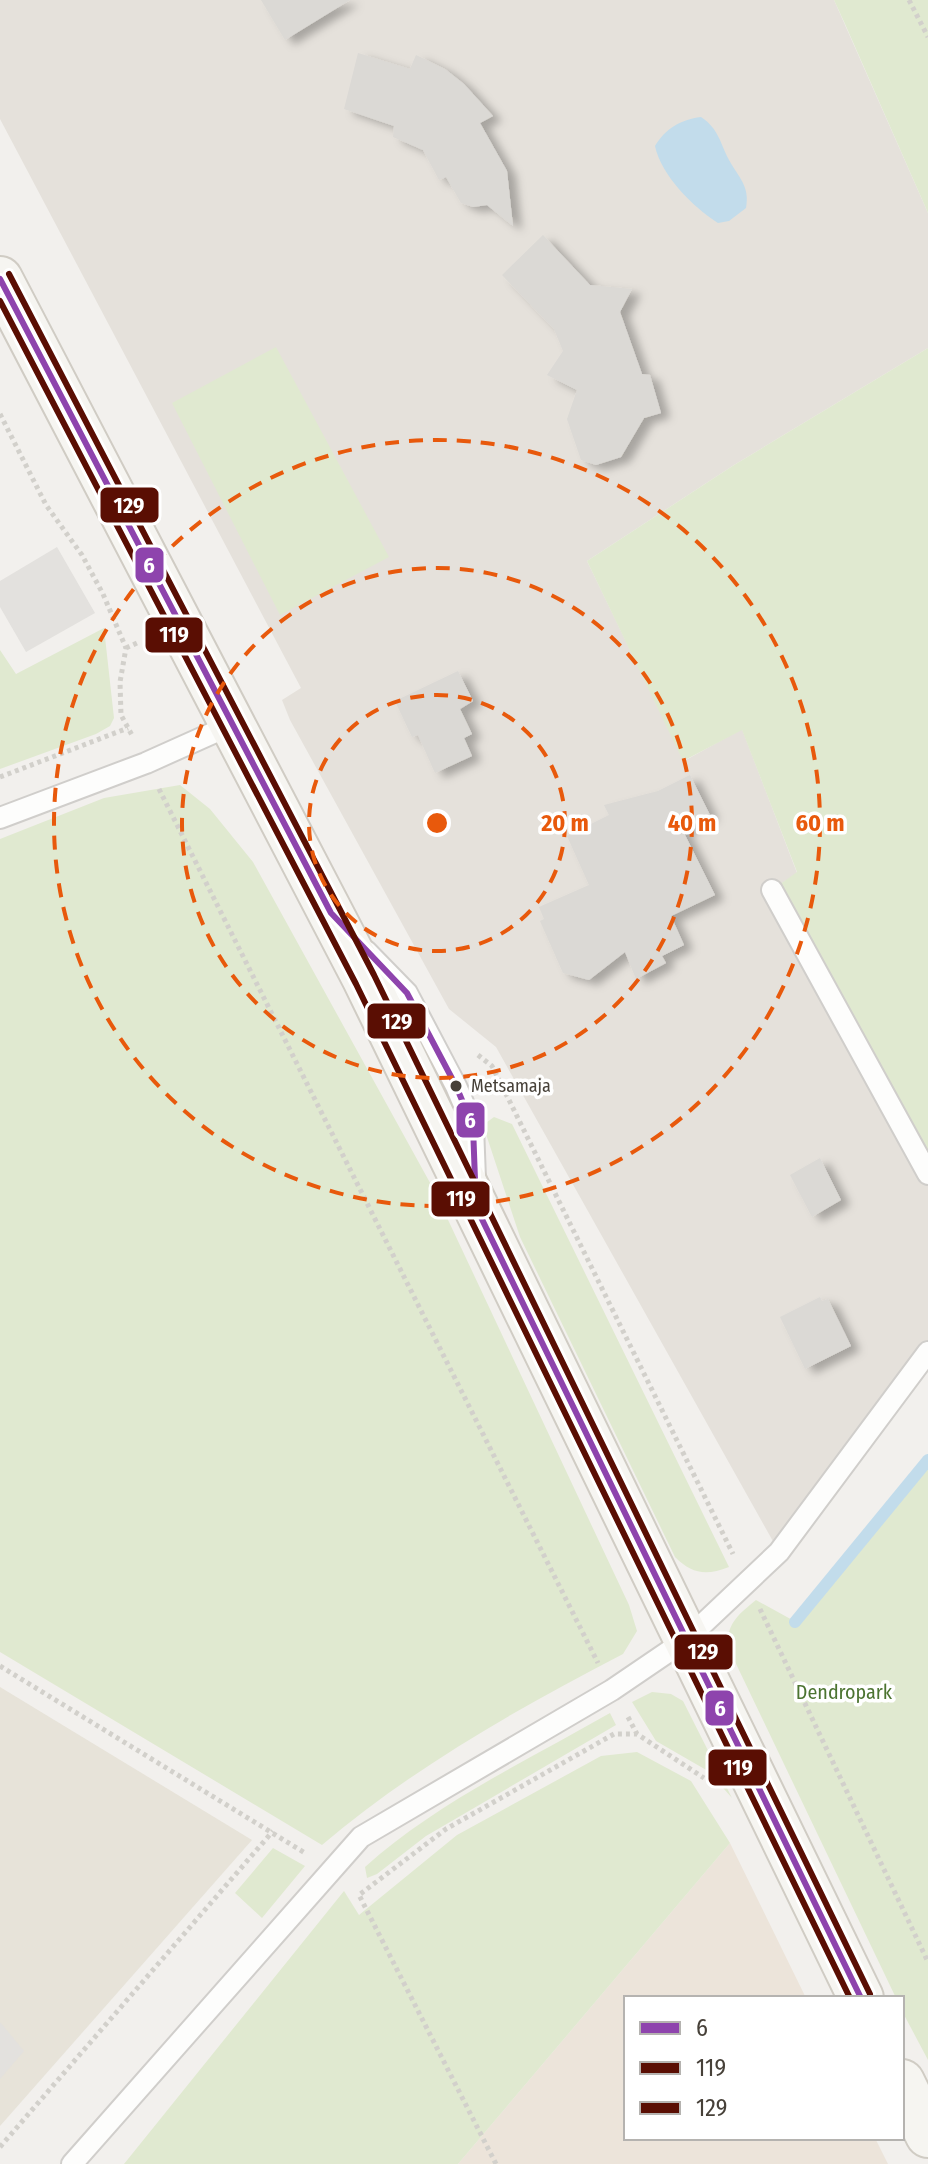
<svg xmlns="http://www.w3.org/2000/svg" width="928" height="2164" viewBox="0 0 928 2164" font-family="'Fira Sans Condensed',sans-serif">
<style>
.residential{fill:#e5e1db}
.commercial{fill:#ece4da}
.education{fill:#e7e3d9}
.green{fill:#e0e9d0}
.parking{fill:#e3e1de}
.water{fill:#c2dceb}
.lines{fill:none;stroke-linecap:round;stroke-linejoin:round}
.stream{stroke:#c2dceb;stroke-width:12}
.building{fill:#dbd9d5;filter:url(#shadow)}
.service-casing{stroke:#d0cecb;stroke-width:24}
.secondary-casing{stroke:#d0ccc4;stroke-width:48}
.path{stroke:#d2d0cb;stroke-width:5;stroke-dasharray:4 4;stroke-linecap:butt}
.service{stroke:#fdfdfc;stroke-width:20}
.secondary{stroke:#f6f5f1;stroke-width:44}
.bus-1-casing{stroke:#fff;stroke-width:12}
.bus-2-casing{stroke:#fff;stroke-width:12}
.bus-3-casing{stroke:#fff;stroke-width:12}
.bus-1{stroke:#8e44ad;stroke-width:6}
.bus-2{stroke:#5a0e03;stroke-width:6}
.bus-3{stroke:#5a0e03;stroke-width:6}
.ring{fill:none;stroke:#e8590c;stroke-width:4;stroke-dasharray:14 10}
.bus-dot{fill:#474139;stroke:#fff;stroke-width:3}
.labels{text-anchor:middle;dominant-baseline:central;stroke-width:7;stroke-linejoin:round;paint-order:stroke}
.bus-label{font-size:18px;fill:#474139;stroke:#fff;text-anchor:start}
.park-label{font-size:20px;fill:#4c7431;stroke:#fff}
.centre{fill:#e8590c;stroke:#fff;stroke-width:4}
.ring-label{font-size:24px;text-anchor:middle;font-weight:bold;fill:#e8590c;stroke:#fff;stroke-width:7;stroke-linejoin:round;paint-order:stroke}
.line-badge{stroke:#fff;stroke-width:3}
.badge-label{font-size:22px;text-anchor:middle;font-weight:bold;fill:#fff}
</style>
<defs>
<filter id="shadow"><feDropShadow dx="9" dy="5" stdDeviation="4" flood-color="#0004"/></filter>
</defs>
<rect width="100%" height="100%" fill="#f2f0ed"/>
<path class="residential" d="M0,0H834L928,213V348L734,465L587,561L684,761L742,729L797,873L772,890L928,1174V1352L779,1552L496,1047L449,1009L290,720L282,700L301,688L0,119Z"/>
<path class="commercial" d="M730,1843L806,1998H626V2138H875L888,2164H458Z"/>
<path class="education" d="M0,1687L252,1840L0,2126Z"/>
<path class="green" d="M834,0H928V213L845,24Z
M276,347L389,557L280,615L172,403Z
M928,348V1174L772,890L797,872L742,730L683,761L587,561L734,465Z
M104,628L114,718L110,726L96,734L0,769V650L16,674Z
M180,785L210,809L253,862L434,1190L629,1605L637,1631L623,1654C517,1709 414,1767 322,1845L0,1652V839L104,798Z
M494,1117L512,1124L729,1567C706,1576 692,1574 675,1557L520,1237L483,1125Z
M928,1460V2060L902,2011V1998H896L727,1645C728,1622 739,1614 756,1600L796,1622Z
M652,1692L671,1694L683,1701L732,1798L708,1771L656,1741L632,1702Z
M610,1713L616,1725L426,1836L377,1874L367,1878L365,1867C436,1803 528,1760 610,1713Z
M637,1752L691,1781L730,1843L458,2164H124L344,1891L359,1915L457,1835L601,1756Z
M273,1848L305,1866L262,1918L235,1893Z"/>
<path class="parking" d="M57,547L95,613L26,652L0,607V581Z
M0,2022L24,2051L0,2079Z"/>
<path class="water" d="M701,117C719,129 720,143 729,160C739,178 750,186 746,208L729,221L718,223C693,207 661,175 655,146C666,128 680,120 701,117Z"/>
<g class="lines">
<path class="stream" d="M795,1622L928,1460"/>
</g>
<path class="building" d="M261,0H350L285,40Z
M358,53L410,69L416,55L445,69L464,84L493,116L480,123L507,171L513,226L487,205L473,207L461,203L446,177L439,180L423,150L393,137L394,126L344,109Z
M543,235L590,285L632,289L620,312L642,374L650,375L661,413L644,418L621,457L596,465L581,460L567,419L577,390L547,375L563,351L554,329L502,275Z
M458,671L473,701L460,709L472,734L464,738L472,756L435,773L418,735L412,737L395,701Z
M690,775L710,815L682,829L715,895L671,916L684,945L662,956L666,963L636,979L625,952L589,980L563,973L540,921L544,919L539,907L589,885L567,836L609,815L604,805L658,791Z
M820,1158L841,1200L812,1217L790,1175Z
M820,1297L822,1301L828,1299L851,1346L805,1369L780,1317Z"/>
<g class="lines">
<defs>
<path id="service" d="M0,818L146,763L233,724
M772,890L928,1174
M366,951L407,993L456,1086L473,1126L475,1179
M72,2164L361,1837L612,1690L687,1639L779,1552L928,1352"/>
<path id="secondary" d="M0,279L365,979L861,1998
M902,2082L928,2135"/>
</defs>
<use href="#service" class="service-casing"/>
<use href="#secondary" class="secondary-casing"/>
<path class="path" d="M909,0L928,37
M0,414L46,505L82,555L103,594L126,648L120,682L121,715L133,737
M126,648L139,642
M0,777L128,728
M159,789L598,1663
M478,1055L492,1066L508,1098L733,1554
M760,1609L928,1962
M0,1666L305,1853
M628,1717L637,1734
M0,2147L273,1831
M496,2164L359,1895L446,1829L614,1734H637L704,1778"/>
<use href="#service" class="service"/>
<use href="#secondary" class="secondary"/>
<defs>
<path id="bus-1" d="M0,279L331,913L407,993L456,1086L473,1126L476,1207L861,1998"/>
<path id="bus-2" d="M0,301L356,984L850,1998"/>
<path id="bus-3" d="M9,274L374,975L870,1994"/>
</defs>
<use href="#bus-1" class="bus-1-casing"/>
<use href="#bus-2" class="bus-2-casing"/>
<use href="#bus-3" class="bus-3-casing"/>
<use href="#bus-1" class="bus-1"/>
<use href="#bus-2" class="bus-2"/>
<use href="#bus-3" class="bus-3"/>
</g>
<g class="ring">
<circle cx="437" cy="823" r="128"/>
<circle cx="437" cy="823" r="255"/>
<circle cx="437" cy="823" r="383"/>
</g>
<circle class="bus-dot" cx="456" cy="1086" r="7"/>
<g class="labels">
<g class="bus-label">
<text x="471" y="1086">Metsamaja</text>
</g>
<g class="park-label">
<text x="844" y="1692">Dendropark</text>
</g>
</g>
<circle cx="437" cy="823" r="12" class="centre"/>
<g class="ring-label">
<text x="565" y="831">20 m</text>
<text x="692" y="831">40 m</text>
<text x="820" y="831">60 m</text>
</g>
<g class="line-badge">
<rect x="99" y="486" width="61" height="38" rx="8" fill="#5a0e03"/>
<rect x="134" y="546" width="31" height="38" rx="8" fill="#8e44ad"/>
<rect x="144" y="616" width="60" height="38" rx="8" fill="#5a0e03"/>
<rect x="366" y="1002" width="61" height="38" rx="8" fill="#5a0e03"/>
<rect x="455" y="1101" width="31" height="38" rx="8" fill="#8e44ad"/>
<rect x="430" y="1180" width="61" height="38" rx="8" fill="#5a0e03"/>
<rect x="673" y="1633" width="61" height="38" rx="8" fill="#5a0e03"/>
<rect x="704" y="1689" width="31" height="38" rx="8" fill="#8e44ad"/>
<rect x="707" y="1748" width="61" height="39" rx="8" fill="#5a0e03"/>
</g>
<g class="badge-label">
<text x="129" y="513">129</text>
<text x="149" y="573">6</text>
<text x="174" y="642">119</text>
<text x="397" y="1029">129</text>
<text x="470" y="1128">6</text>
<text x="461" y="1206">119</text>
<text x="703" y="1659">129</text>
<text x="720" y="1716">6</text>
<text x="738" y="1775">119</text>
</g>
<rect x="624" y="1996" width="280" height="144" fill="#ffffff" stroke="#b5b3b0" stroke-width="2"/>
<rect x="640" y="2022" width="40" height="12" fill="#8e44ad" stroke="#b5b3b0" stroke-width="2"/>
<text x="696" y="2036" font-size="24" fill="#474139">6</text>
<rect x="640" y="2062" width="40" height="12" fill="#5a0e03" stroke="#b5b3b0" stroke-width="2"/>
<text x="696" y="2076" font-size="24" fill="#474139">119</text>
<rect x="640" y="2102" width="40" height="12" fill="#5a0e03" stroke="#b5b3b0" stroke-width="2"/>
<text x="696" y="2116" font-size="24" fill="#474139">129</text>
</svg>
